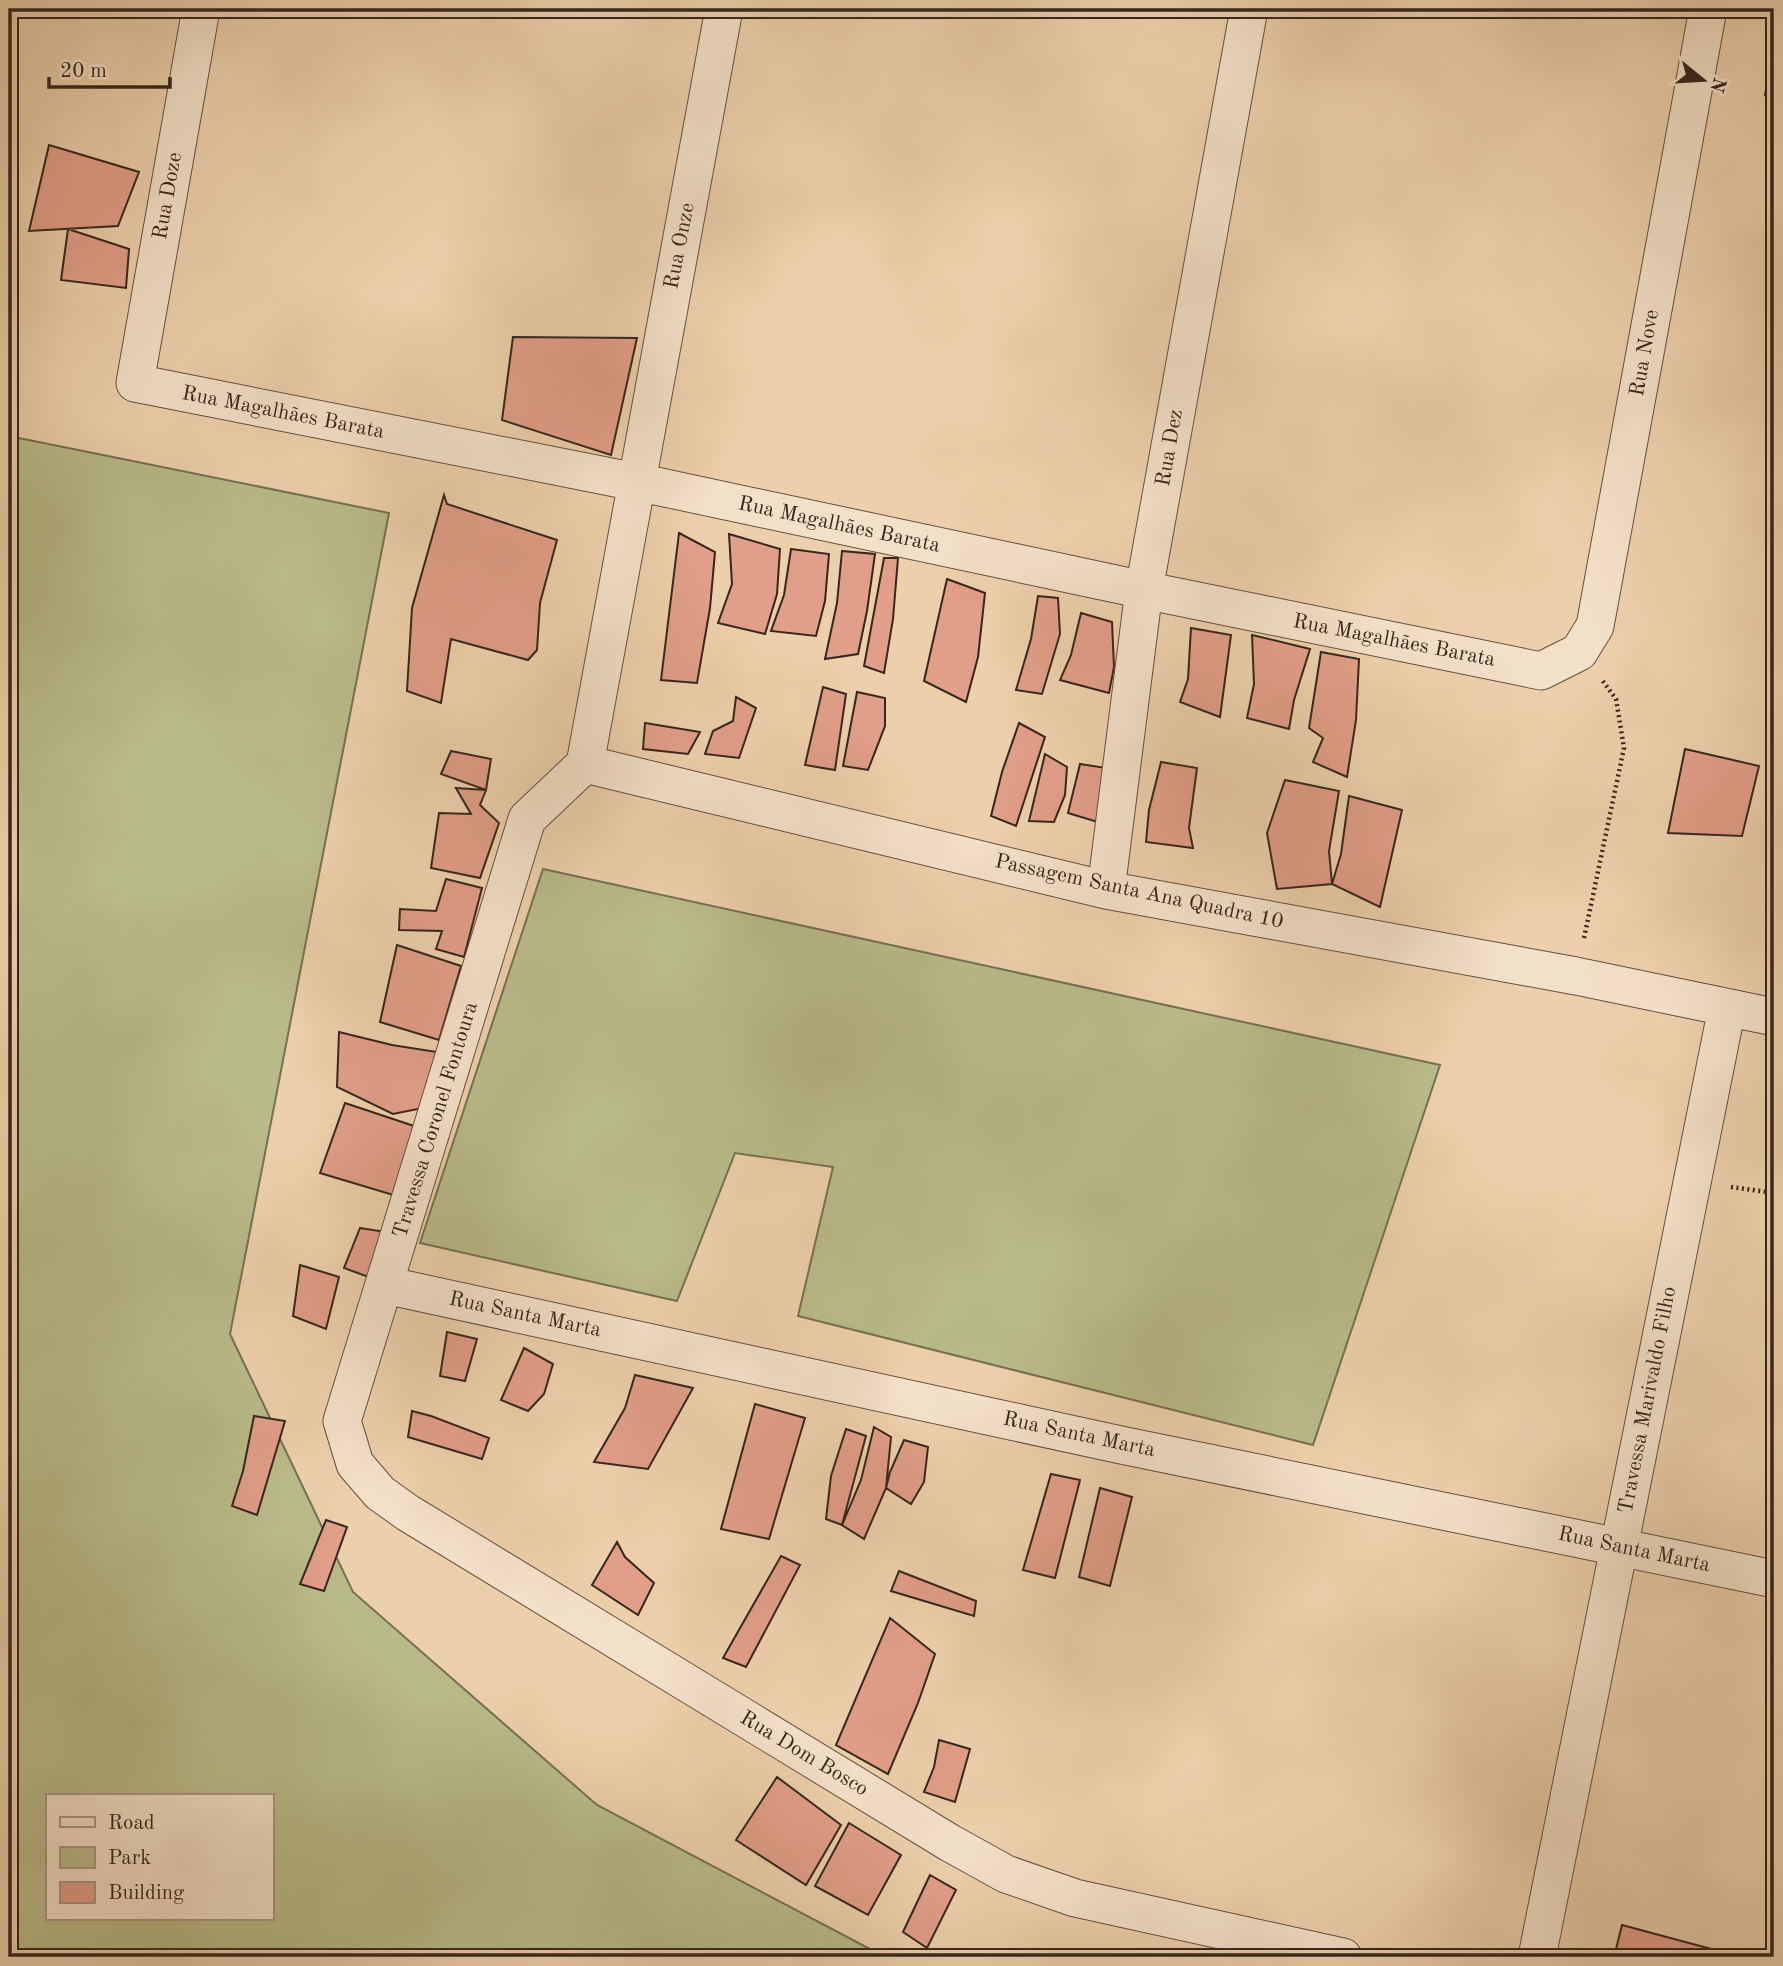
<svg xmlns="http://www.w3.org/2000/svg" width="1783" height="1966" viewBox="0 0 1783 1966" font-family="'Old Standard TT',serif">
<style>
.green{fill:#b8bb88;stroke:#777052;stroke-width:2;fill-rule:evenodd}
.building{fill:#e19e88;stroke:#36261c;stroke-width:2}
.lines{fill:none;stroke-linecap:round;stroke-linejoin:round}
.street-casing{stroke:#645040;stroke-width:39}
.path{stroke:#36261c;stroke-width:4.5;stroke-dasharray:2 3.5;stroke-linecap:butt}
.street{stroke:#f3e0c8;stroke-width:37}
.labels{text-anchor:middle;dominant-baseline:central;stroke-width:5;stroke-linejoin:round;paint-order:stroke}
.street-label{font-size:21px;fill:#36261c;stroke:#f3e0c8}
</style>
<rect width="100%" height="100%" fill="#ecd0ab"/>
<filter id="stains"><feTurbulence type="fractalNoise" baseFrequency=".00286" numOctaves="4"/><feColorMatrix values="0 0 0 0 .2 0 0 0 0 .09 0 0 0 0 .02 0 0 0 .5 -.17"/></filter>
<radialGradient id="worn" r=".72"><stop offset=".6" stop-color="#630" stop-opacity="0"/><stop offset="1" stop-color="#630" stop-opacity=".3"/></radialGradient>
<path class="green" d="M9,436L389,513L230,1334L353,1592L597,1805L885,1957H9ZM47,1796H271V1919H47Z
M543,869L1440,1065L1313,1445L798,1316L833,1167L735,1153L677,1301L420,1243Z"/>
<path class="building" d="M1774,49V97L1765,95Z
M1774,49V97L1765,95Z
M49,145L139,172L118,226L29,231Z
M68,229L129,249L126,288L61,280Z
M513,337L637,338L611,455L502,420Z
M444,495L447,504L557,540L540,603L537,650L528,660L451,639L441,703L407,691L412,608Z
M679,533L715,552L710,608L697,683L661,680Z
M729,534L780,549L777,594L765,634L718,623L732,584Z
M791,549L829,554L825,601L816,636L771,631L784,595Z
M842,551L875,554L867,611L858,654L825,659L837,603Z
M884,558H898L893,619L884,673L864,666Z
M947,579L985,593L978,657L966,702L924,681Z
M1038,596L1058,598L1060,634L1042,694L1016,690L1031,639Z
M1081,613L1112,622L1114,667L1109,693L1060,680L1071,655Z
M1191,628L1231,635L1220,717L1180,702L1188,679Z
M1252,635L1310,649L1294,700L1289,729L1247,718L1254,684Z
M1321,652L1359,659L1356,720L1347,777L1313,762L1323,738L1309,728Z
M823,687L846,694L835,770L805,765Z
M857,692L885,698V726L868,770L843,766Z
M736,697L756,708L739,758L705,754L713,731L733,721Z
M645,723L700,732L688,754L643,749Z
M1019,723L1045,737L1016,826L991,816L1002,772Z
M1685,749L1759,766L1742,836L1668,833Z
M451,751L491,759L486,790L441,774Z
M1045,754L1067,767L1065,795L1054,822L1029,821Z
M1161,762L1197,768L1189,828L1193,848L1146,842L1149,810Z
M1080,764L1113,769L1101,823L1068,813Z
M1285,780L1339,791L1329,851L1332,884L1277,889L1267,833Z
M456,788L486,790L480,805L499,823L480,878L431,868L439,813L471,814Z
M1349,796L1402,810L1380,907L1332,884L1341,854Z
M446,879L482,888L464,957L436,949L442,931L399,930L400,909L436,911Z
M397,945L461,966L439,1040L380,1022Z
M339,1032L392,1045L437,1052L423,1108L393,1114L337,1087Z
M345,1103L420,1128L410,1200L320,1173Z
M360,1228L399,1234L385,1283L344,1268Z
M300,1265L339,1277L326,1329L293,1316Z
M447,1332L477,1339L465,1381L440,1376Z
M524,1348L553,1364L544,1394L528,1411L501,1400Z
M635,1375L693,1388L648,1469L594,1462L625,1408Z
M755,1404L805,1418L769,1539L721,1529Z
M412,1411L431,1416L489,1438L482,1459L408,1437Z
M254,1416L285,1421L257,1515L232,1506L243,1471Z
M874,1427L891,1437L886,1488L864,1539L842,1525L861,1480Z
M846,1429L866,1436L842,1525L826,1519L831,1476Z
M904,1440L928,1447L924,1482L911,1504L886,1488L890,1472Z
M1051,1474L1080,1480L1055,1578L1023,1570Z
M1100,1488L1132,1497L1110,1586L1079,1577Z
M326,1520L347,1527L324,1591L300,1584Z
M617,1542L625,1557L654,1583L638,1615L592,1585Z
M781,1556L800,1565L746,1667L723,1658Z
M899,1571L976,1601L974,1616L891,1591Z
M890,1618L935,1654L918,1703L888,1774L836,1745Z
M939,1740L970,1749L955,1802L924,1792L934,1767Z
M777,1777L841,1825L806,1885L736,1840Z
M849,1823L901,1855L868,1915L815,1886Z
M930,1875L956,1890L927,1948L903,1932Z
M1622,1925L1741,1957H1614Z"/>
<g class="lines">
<defs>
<path id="street" d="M201,9L135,383L651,485L1144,590L1541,671L1579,652L1595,626L1708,9
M585,764L724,9
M1106,890L1144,590L1249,9
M385,1285L1121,1445L1774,1579
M1343,1957L1075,1898L1006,1874L950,1843L408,1513L380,1493L355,1464L342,1421L527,819L585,764L1106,890L1576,976L1774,1017
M1537,1957L1727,1008"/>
</defs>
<use href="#street" class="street-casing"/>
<path class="path" d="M1584,938L1624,748L1616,699L1602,680
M1731,1187L1774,1193"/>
<use href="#street" class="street"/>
</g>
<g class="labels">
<g class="street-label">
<text transform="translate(168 196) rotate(-80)">Rua Doze</text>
<text transform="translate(680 246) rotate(-79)">Rua Onze</text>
<text transform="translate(1645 353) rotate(-80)">Rua Nove</text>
<text transform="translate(283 413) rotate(11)">Rua Magalhães Barata</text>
<text transform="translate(1170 448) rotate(-80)">Rua Dez</text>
<text transform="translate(839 525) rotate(12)">Rua Magalhães Barata</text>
<text transform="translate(1394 641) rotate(11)">Rua Magalhães Barata</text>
<text transform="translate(1139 892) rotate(12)">Passagem Santa Ana Quadra 10</text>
<text transform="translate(436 1120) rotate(-73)">Travessa Coronel Fontoura</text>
<text transform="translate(525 1315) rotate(12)">Rua Santa Marta</text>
<text transform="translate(1648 1400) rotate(-79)">Travessa Marivaldo Filho</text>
<text transform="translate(1079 1435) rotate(12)">Rua Santa Marta</text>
<text transform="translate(1634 1550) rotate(12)">Rua Santa Marta</text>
<text transform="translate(804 1754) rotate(31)">Rua Dom Bosco</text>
</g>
</g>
<rect width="1783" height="1966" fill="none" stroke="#ecd0ab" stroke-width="35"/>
<rect x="10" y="10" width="1762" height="1945" fill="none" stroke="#36261c" stroke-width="3.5"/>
<rect x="18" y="18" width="1748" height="1931" fill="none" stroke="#36261c" stroke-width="2"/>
<rect x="46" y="1794" width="228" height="126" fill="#f3e0c8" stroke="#a79683" stroke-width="2"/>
<rect x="60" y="1817" width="35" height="10" fill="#f3e0c8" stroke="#a79683" stroke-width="2"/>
<text x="108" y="1829" font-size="21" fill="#36261c">Road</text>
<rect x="60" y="1847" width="35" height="21" fill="#b8bb88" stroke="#a79683" stroke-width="2"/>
<text x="108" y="1864" font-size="21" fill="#36261c">Park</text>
<rect x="60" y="1882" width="35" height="21" fill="#e19e88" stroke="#a79683" stroke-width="2"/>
<text x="108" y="1899" font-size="21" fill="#36261c">Building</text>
<g transform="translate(1703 80) rotate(108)" stroke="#f3e0c8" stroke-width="5" paint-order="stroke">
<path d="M0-5L12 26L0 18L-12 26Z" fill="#36261c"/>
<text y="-10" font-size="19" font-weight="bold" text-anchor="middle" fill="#36261c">N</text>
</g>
<path d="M49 77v10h121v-10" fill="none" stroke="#36261c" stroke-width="3.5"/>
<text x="60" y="77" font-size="21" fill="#36261c" stroke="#f3e0c8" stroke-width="5" paint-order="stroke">20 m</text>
<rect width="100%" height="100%" filter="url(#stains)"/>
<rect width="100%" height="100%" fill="url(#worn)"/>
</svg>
